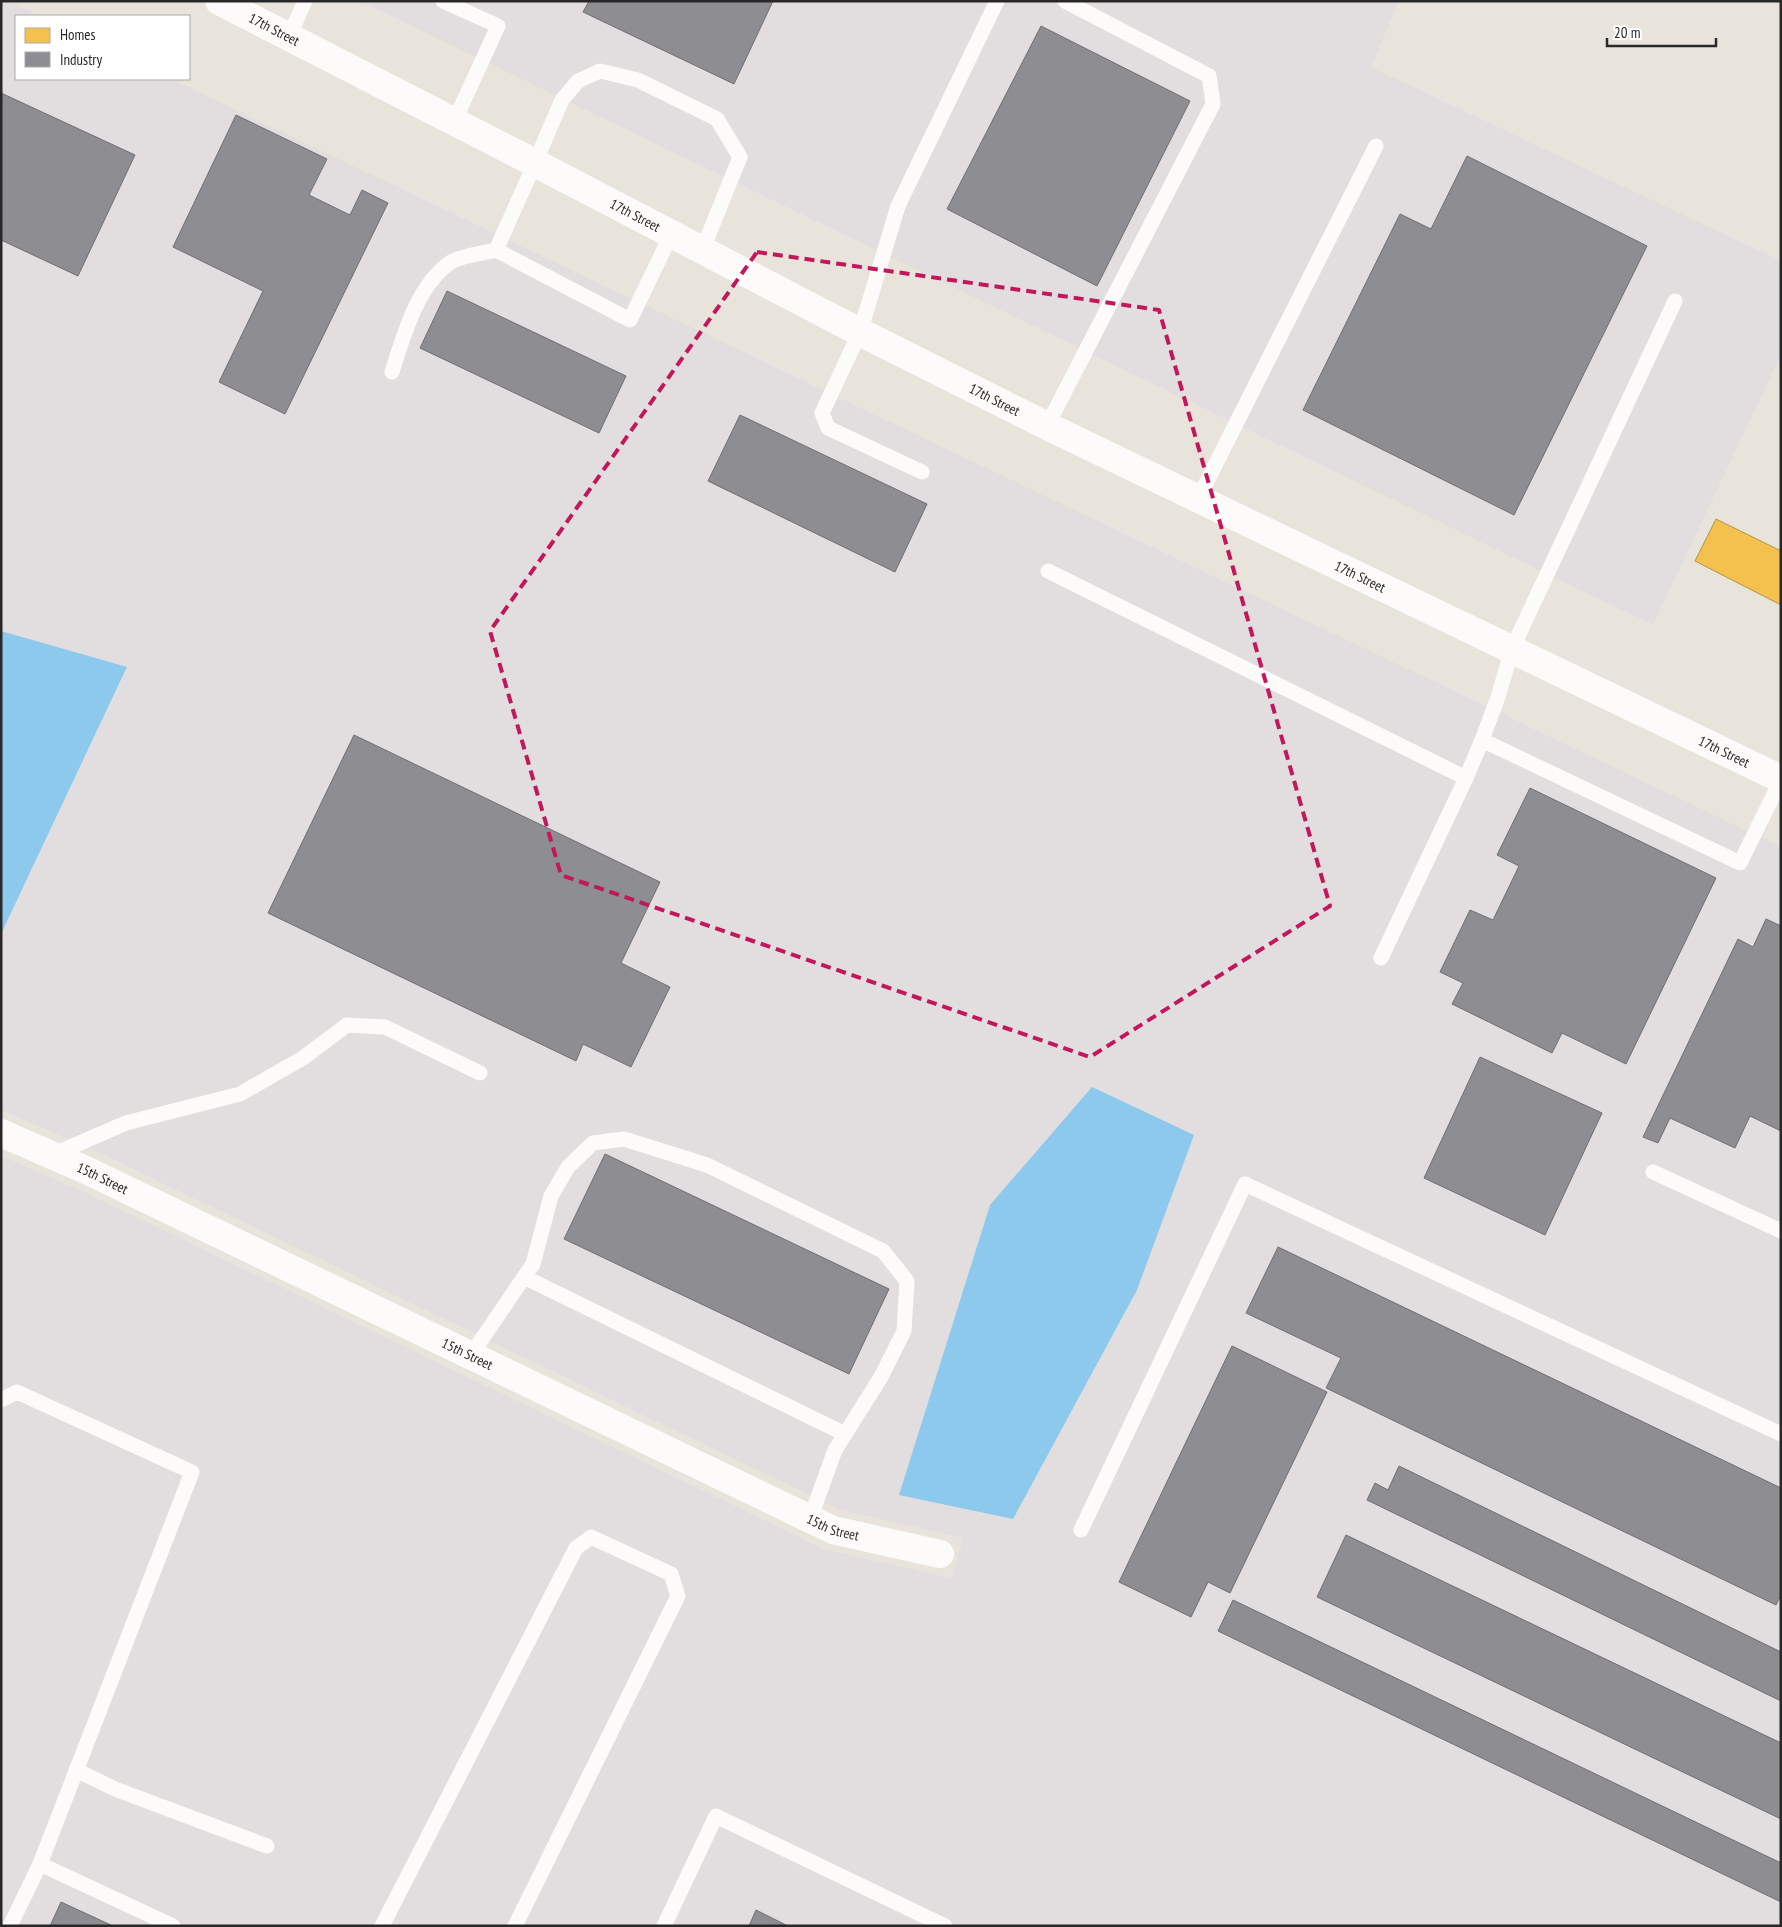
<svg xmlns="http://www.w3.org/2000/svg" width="1782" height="1927" viewBox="0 0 1782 1927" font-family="'PT Sans Narrow',sans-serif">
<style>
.industrial{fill:#e2dee0}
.water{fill:#8cc9ed}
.homes{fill:#f2c14e;stroke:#b59343}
.industry{fill:#8d8d92;stroke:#6f6f72}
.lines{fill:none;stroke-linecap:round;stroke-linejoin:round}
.lane{stroke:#fcfbfa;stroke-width:15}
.street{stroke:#fcfbfa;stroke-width:28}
.secondary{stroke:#fcfbfa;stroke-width:28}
.marked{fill:none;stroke:#c2185b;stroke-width:4;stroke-dasharray:10 6;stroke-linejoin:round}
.labels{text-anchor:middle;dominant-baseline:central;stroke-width:5;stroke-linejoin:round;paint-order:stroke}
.street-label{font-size:14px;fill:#282828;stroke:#fff}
</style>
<rect width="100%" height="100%" fill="#e8e4dc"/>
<path class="industrial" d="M1,1H8L40,16H16V79H171L1781,847V1926H1V1156L80,1190L824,1549L952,1578L963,1538L840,1510L98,1152L1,1110V934L127,668L1,631Z
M360,1H1399L1371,67L1781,261V355L1653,625Z"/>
<path class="water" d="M1,631L127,667L1,934Z
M1092,1087L1194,1135L1137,1290L1013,1519L899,1495L990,1205Z"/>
<path class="homes" d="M1716,519L1781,551V605L1695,561Z"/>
<path class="industry" d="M589,1H773L734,84L583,12Z
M1041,26L1190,101L1097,286L947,209Z
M1,93L135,155L78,276L1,240Z
M236,115L327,159L309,195L350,215L362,190L388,203L285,414L219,382L263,291L173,247Z
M1467,156L1647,246L1514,515L1303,410L1400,214L1431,229Z
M447,291L626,376L599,433L420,348Z
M740,415L927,504L895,572L708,481Z
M354,735L660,882L621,963L670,987L631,1067L583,1044L576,1061L268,913Z
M1530,788L1716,878L1626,1064L1562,1033L1552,1053L1452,1004L1463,983L1440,972L1470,910L1493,920L1519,866L1497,855Z
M1766,919L1781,926V1131L1750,1116L1735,1148L1670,1118L1658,1143L1643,1137L1738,939L1753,947Z
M1480,1057L1602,1113L1545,1235L1424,1178Z
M605,1154L889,1289L849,1374L564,1239Z
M1278,1247L1781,1488V1595L1776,1605L1326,1388L1341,1358L1246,1313Z
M1232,1346L1327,1392L1230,1593L1208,1582L1191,1617L1119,1582Z
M1399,1466L1781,1652V1701L1367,1500L1375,1483L1388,1490Z
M1346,1535L1781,1743V1819L1317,1597Z
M1233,1600L1781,1863V1902L1218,1631Z
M61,1902L113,1926H50Z
M756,1910L788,1926H749Z"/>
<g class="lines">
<path class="lane" d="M443,1L498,26L454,122
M289,37L305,1
M671,235L630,320L496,250L535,163L562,100L578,81L600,71L638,80L717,119L740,157L702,251
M1675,301L1512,649L1498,697L1482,740L1740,863L1781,780
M392,372C404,335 417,285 451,262C460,256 485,253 496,250
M1047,426L1213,104L1209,76L1065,1
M922,472L828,428L822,413L860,332L898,206L997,1
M1198,499L1376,146
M1048,571L1466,778L1482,740
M1381,958L1466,778
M52,1155L126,1123L240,1094L303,1058L347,1025L385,1027L480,1073
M1653,1172L1781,1231
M524,1277L845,1434
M471,1355L533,1264L551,1196L568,1167L593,1143L624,1139L707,1165L883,1251L907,1281L904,1331L881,1377L835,1450L810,1519
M1,1400L17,1392L192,1472L40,1864L173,1926
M1081,1530L1245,1184L1781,1434
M76,1770L115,1789L267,1846
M10,1926L40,1864
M382,1926L576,1548L591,1537L671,1574L678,1596L515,1926
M664,1926L716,1816L945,1926"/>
<path class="street" id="s1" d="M1,1133L88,1171L833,1530L940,1554"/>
<path class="secondary" id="s2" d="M219,1L535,163L846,325L1047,426L1781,779"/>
</g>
<path class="marked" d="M757,252L1159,310L1330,906L1090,1057L561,875L490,631Z"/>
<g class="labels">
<g class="street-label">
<text stroke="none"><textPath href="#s2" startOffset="62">17th Street</textPath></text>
<text stroke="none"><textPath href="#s2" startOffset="468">17th Street</textPath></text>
<text stroke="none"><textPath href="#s2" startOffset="872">17th Street</textPath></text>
<text stroke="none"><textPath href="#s2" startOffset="1278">17th Street</textPath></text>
<text stroke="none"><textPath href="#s2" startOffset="1682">17th Street</textPath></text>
<text stroke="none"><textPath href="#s1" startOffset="111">15th Street</textPath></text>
<text stroke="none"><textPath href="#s1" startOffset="516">15th Street</textPath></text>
<text stroke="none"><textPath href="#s1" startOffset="921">15th Street</textPath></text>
</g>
</g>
<rect width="1782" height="1927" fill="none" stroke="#282828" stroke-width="5"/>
<rect x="15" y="15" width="175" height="65" fill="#ffffff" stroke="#a9a9a9"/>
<rect x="25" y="28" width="25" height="15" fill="#f2c14e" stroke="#a9a9a9"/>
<text x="60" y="40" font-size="15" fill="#282828">Homes</text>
<rect x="25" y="52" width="25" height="15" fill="#8d8d92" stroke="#a9a9a9"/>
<text x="60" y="65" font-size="15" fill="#282828">Industry</text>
<path d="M1607 38v8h109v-8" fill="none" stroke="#282828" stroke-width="2.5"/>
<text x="1614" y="38" font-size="15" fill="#282828" stroke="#ffffff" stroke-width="4" paint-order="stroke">20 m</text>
</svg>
